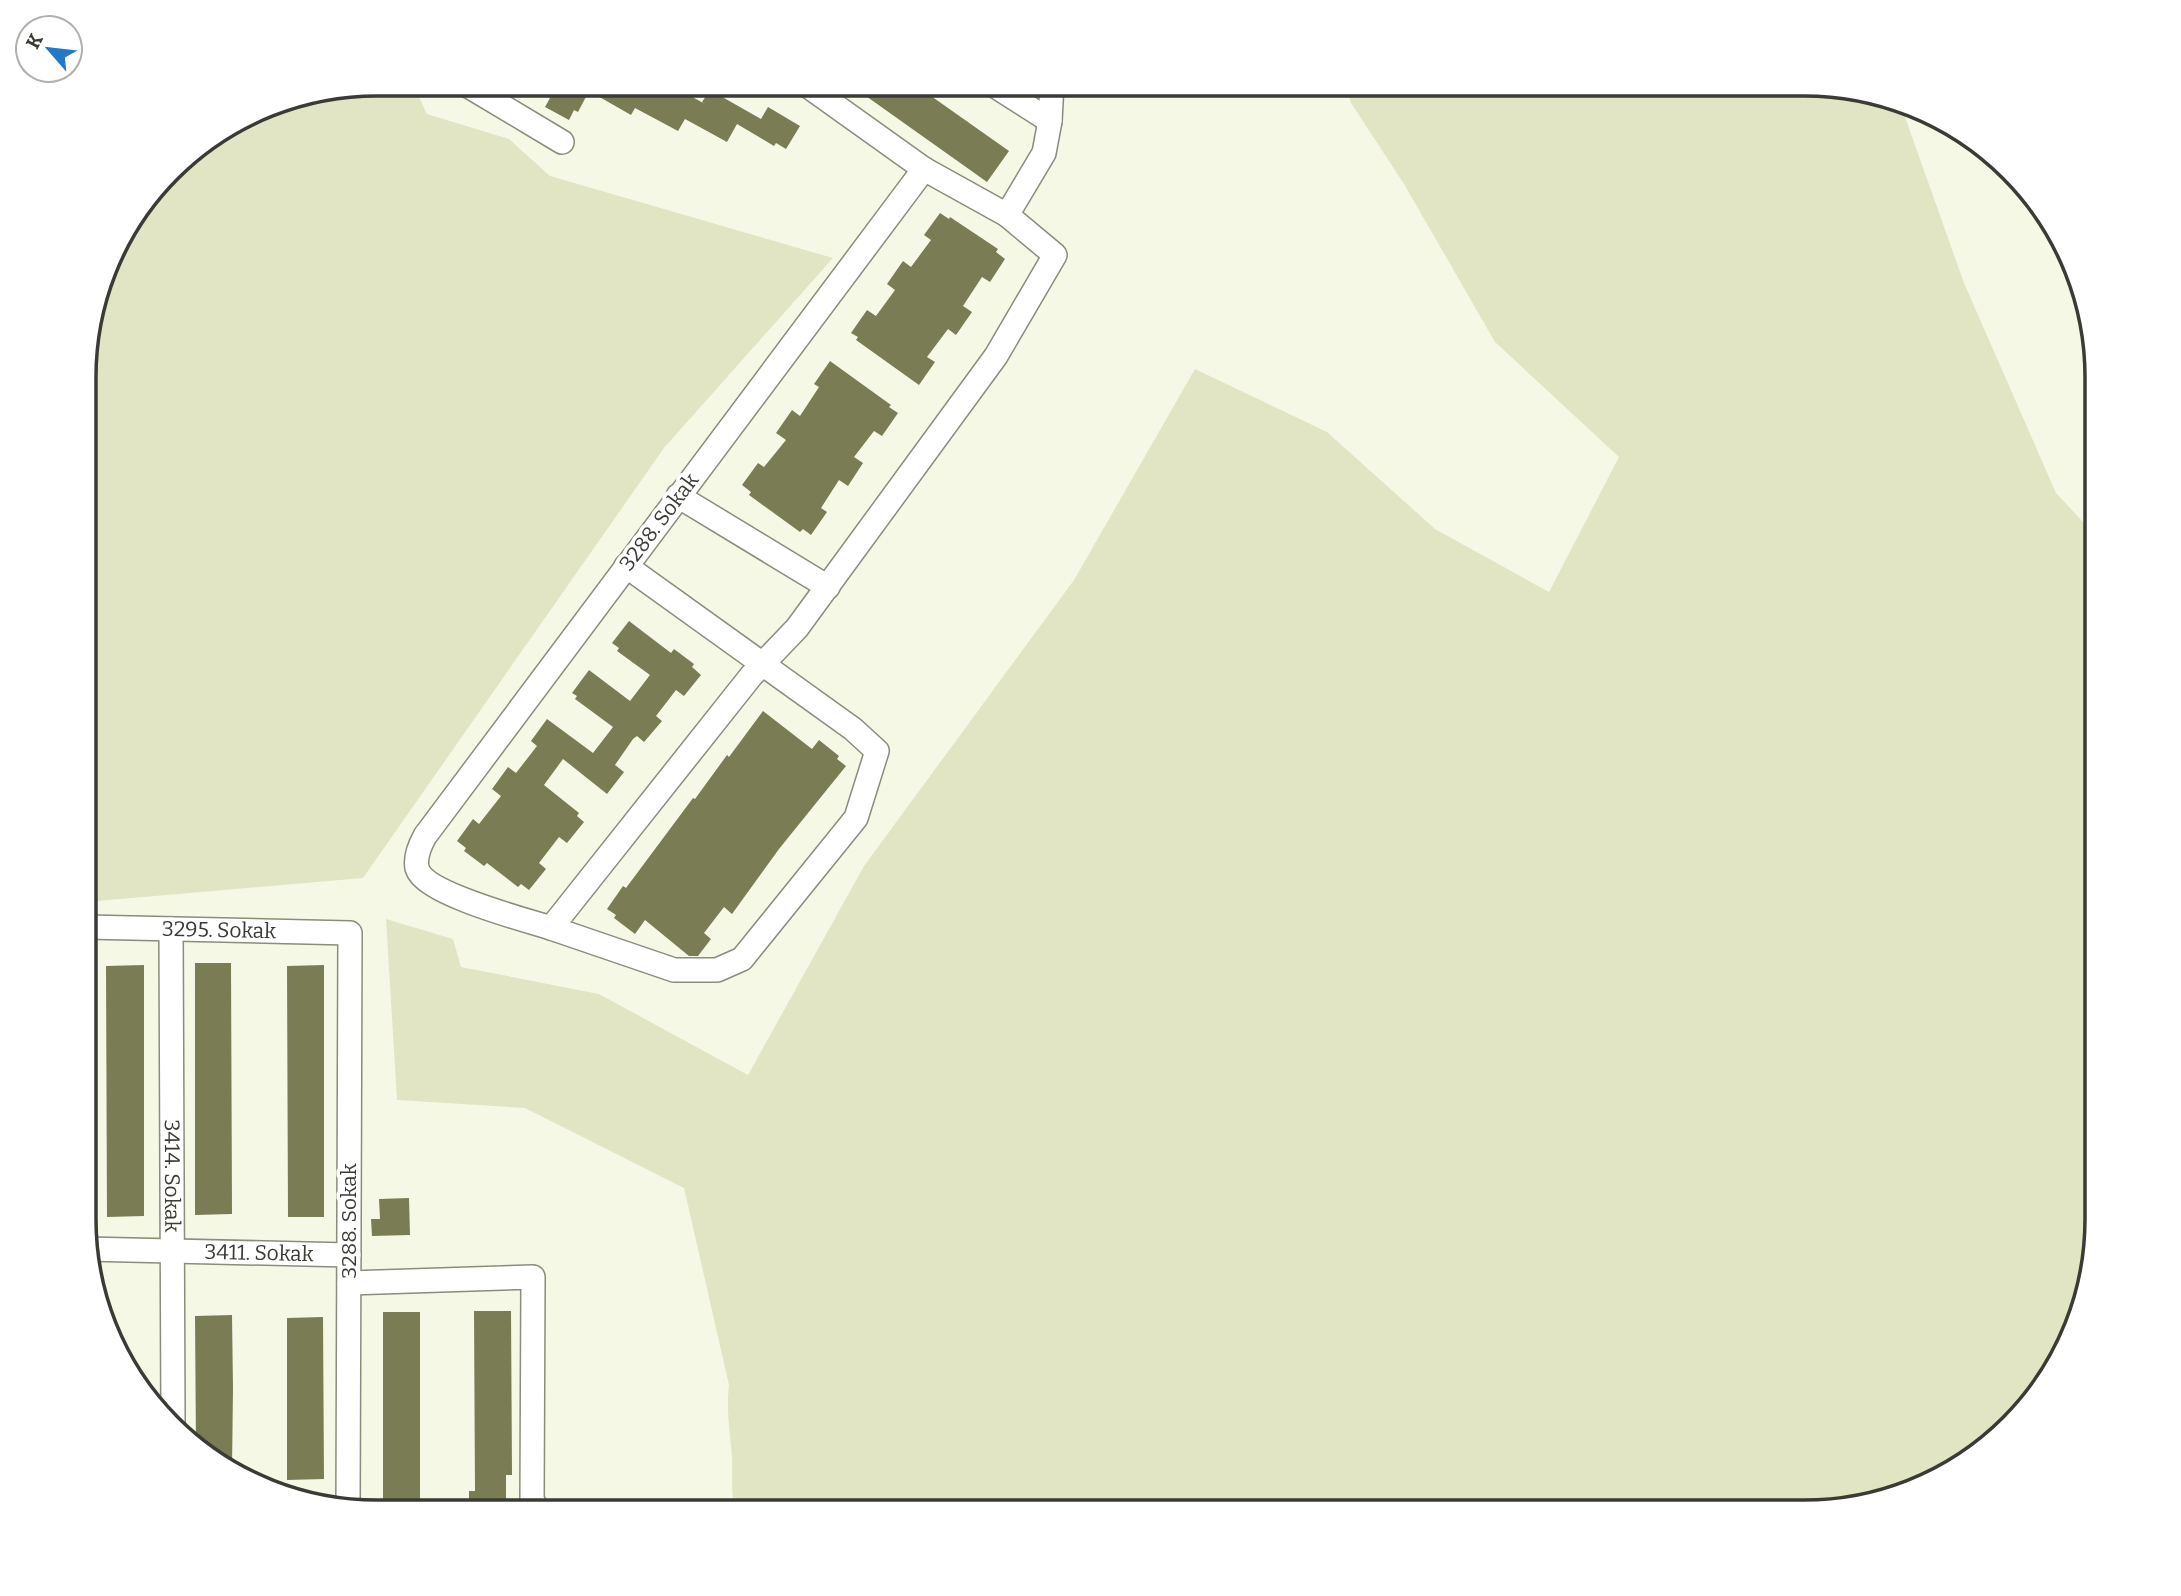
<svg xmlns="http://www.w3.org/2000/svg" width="2181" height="1596" viewBox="0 0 2181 1596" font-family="Bitter,serif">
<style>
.green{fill:#e2e5c3}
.building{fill:#7a7c53}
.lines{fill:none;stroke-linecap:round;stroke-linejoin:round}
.street-casing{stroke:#8b8c7c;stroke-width:26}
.street{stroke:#fff;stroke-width:23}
.labels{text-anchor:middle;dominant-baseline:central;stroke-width:7;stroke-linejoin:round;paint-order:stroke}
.street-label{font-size:21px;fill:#3a3b34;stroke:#fff}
.rim{fill:none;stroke:#3a3b34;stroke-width:3.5}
</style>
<rect width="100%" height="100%" fill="#f6f8e6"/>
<path class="green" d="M377,84H413L427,114L509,139L550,176L833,258L664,448L363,878L86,902V339L114,247L183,157L265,106Z
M1345,84L1823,85L1899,100L1964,283L2056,493L2096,536V1238L2081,1314L2036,1398L1934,1482L1804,1512H736C730,1493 733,1476 732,1457C730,1431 726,1412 729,1385L684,1188L525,1108L397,1100L386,919L453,939L461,967L599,994L748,1075L864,866L1074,580L1195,369L1327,432L1435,529L1549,592L1619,457L1495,342L1404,184L1351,103Z
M675,1503L696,1506L699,1512L586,1511L621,1505Z"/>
<path class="building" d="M524,84H669L705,104L702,102L710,90L761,119L768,107L800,126L786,149L776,143L774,146L737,124L727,142L685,119L678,131L635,108L631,115L589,91L578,112L574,110L569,120L545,107L550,98Z
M849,84H914L1009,151L987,182Z
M940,213L949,219L950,217L998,249L996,252L1005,259L990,282L982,277L963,306L972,312L956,335L948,329L927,357L935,362L919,385L856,340L858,337L851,333L867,310L876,316L895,290L887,284L903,261L911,267L931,240L924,235Z
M830,361L891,405L889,407L898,413L882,436L874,431L854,457L863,463L848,486L839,480L821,508L827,512L811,535L803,529L800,532L749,495L751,492L742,485L758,463L764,467L786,440L776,433L792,410L800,416L819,387L814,384Z
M629,621L671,653L674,649L694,664L692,667L701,675L684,696L676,690L656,716L662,721L644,742L637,736L633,739L615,765L624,772L607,794L563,759L544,785L579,813L577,816L584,822L567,843L559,837L539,863L546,869L529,890L521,884L518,887L487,863L484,866L464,851L466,848L457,841L473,819L479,824L501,796L492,789L508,767L516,773L537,746L531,741L547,719L593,753L613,727L575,699L577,696L572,693L589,670L630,701L650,675L617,651L619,648L612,643Z
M763,711L812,749L819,740L839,756L837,759L846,766L779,849L732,914L724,907L704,933L711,939L698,956H689L645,920L635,934L614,918L616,915L607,909L623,886L626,888L693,798L695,799L727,755L729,757Z
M195,963H231L232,1214L195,1215Z
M144,965V1216L107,1217L106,966Z
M324,965V1217H288L287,966Z
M409,1198L410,1235L372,1236L371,1219H380L379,1199Z
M474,1311H511L512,1475H506V1511H469V1491H475Z
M383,1312H420V1511H383Z
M232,1315L233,1388L232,1469L196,1449L195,1316Z
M323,1317L324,1479L287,1480V1318Z"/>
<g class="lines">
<defs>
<g id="street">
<path d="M465,84L562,142"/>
<path d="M805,84L924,169L1007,215"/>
<path d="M992,84L1050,121L1052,84"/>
<path d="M924,169L425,836C420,845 415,858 417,868C424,894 526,920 551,928L751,676L797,628L996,356L1055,255L1007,215L1044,153L1050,121"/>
<path d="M678,496L828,587"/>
<path id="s1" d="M86,927L350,933L348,1509"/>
<path d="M551,928L674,970H717L742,959L856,818L877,751L853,729L626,566"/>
<path id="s2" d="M171,929L173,1422"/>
<path id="s3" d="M86,1249L349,1255"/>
<path d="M349,1283L533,1277L532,1500L539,1511"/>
</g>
</defs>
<use href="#street" class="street-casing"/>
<use href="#street" class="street"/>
</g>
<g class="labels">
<g class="street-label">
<text transform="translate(659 522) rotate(-53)">3288. Sokak</text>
<text stroke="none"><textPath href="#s1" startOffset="133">3295. Sokak</textPath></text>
<text stroke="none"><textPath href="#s2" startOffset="247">3414. Sokak</textPath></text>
<text transform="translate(349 1221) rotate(-90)">3288. Sokak</text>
<text stroke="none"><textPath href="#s3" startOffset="173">3411. Sokak</textPath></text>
</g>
</g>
<path d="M0 0H2181V1596H0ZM377 96H1804A281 281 0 0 1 2085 377V1219A281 281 0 0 1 1804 1500H377A281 281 0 0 1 96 1219V377A281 281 0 0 1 377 96Z" fill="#fff" fill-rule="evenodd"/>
<path class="rim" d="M377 96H1804A281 281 0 0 1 2085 377V1219A281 281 0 0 1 1804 1500H377A281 281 0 0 1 96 1219V377A281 281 0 0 1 377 96Z"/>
<g transform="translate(49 49) rotate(298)"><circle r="33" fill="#ffffff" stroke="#b0b1ae" stroke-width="2"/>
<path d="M0-5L12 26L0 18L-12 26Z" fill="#2478c7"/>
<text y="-10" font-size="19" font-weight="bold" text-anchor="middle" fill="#3a3b34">K</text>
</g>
</svg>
